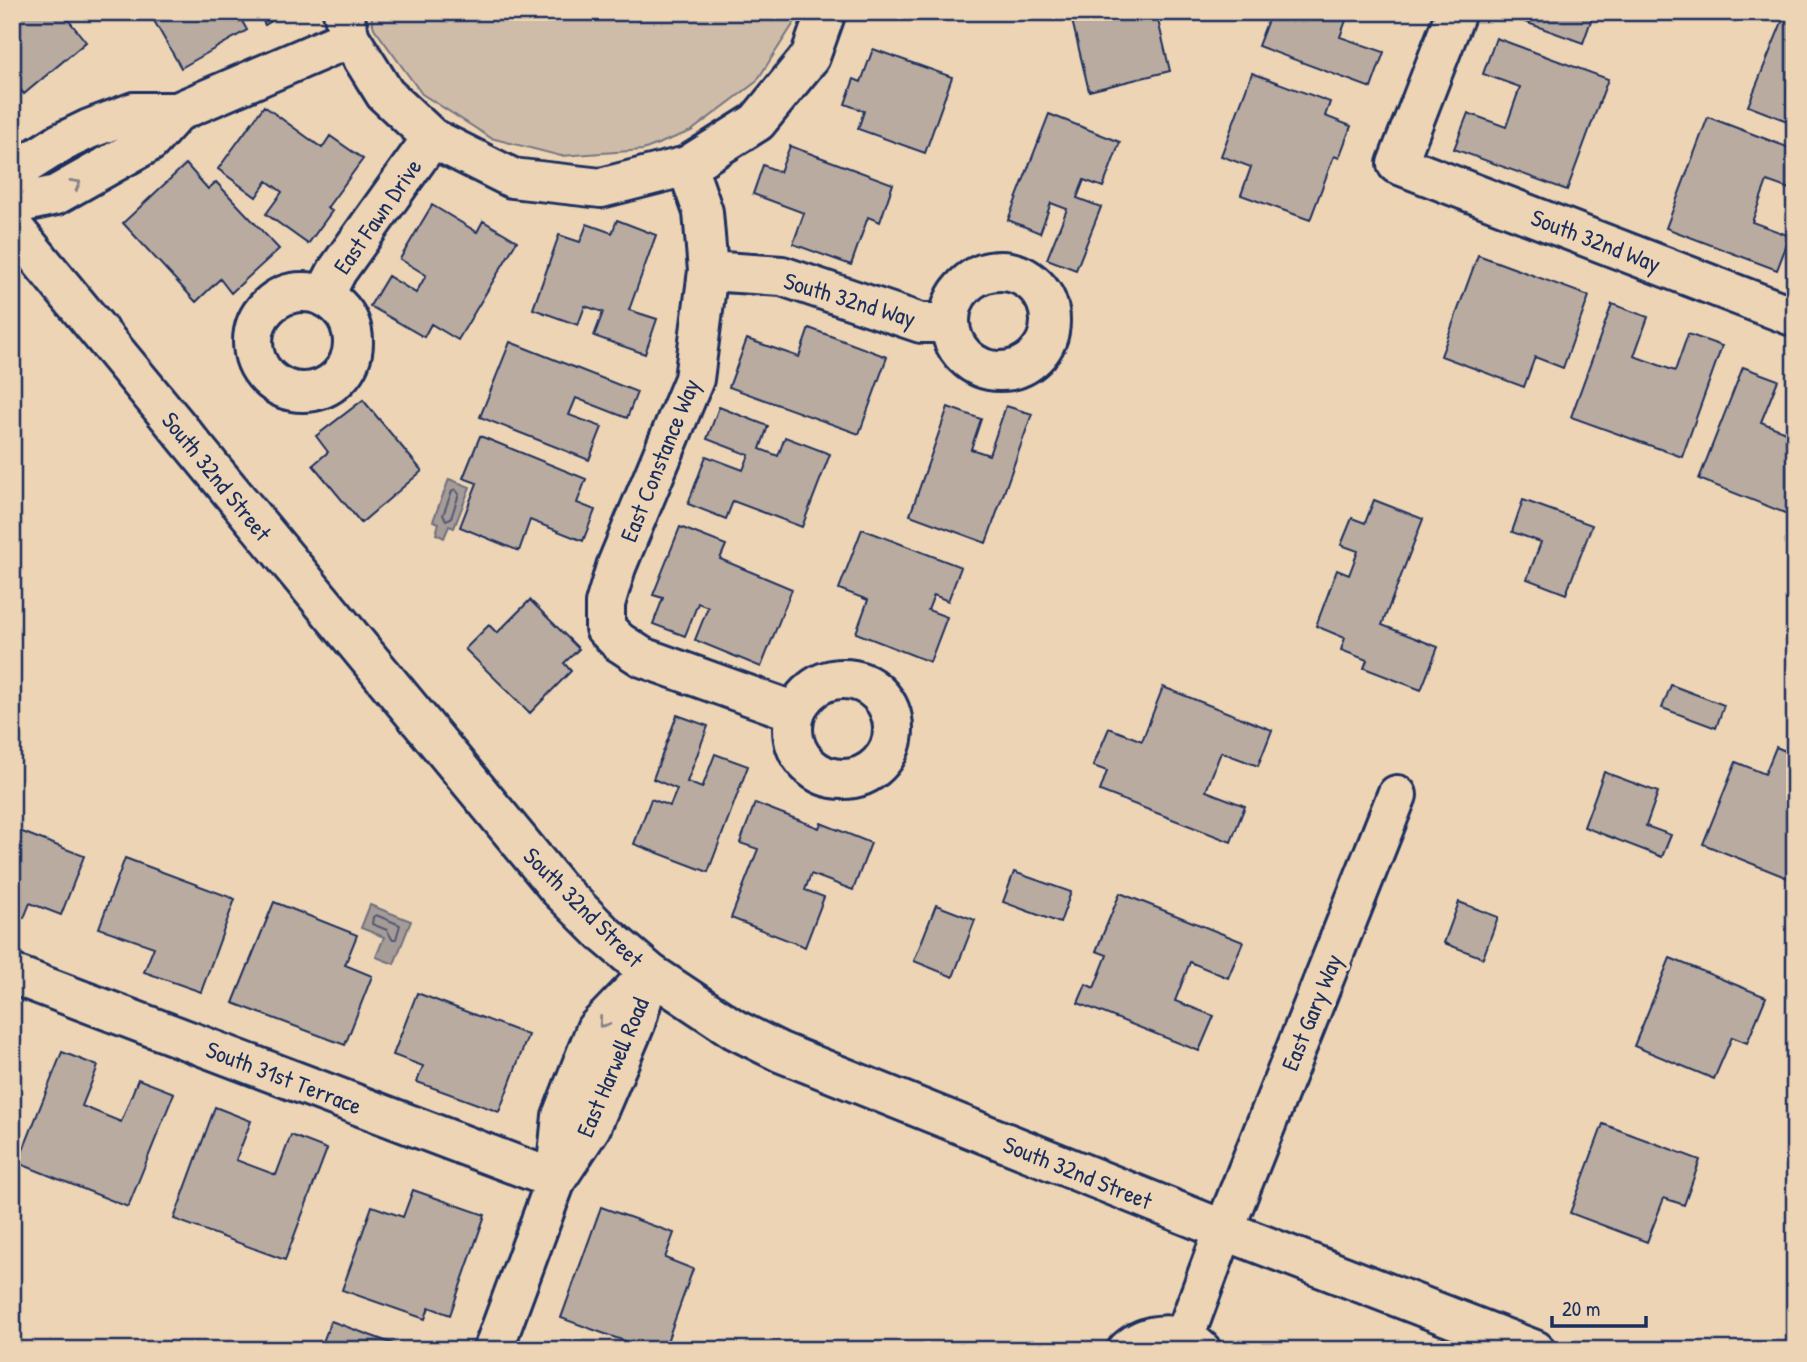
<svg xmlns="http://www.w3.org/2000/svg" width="1807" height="1362" viewBox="0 0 1807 1362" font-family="'Patrick Hand',sans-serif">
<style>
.green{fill:#cfbca8;stroke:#757683;stroke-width:2}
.water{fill:#a59b97;stroke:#6e7080;stroke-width:2}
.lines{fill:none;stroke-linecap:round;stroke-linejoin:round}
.shore{stroke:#525a75;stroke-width:2}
.building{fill:#b9aba0;stroke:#1b2f5e;stroke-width:2}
.minor-casing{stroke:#1b2f5e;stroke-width:44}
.minor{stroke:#edd4b5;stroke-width:38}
.oneway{stroke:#84828a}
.labels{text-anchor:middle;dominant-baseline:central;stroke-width:7;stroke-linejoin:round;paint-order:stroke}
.street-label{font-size:24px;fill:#1b2f5e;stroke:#edd4b5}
</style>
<rect width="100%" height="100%" fill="#edd4b5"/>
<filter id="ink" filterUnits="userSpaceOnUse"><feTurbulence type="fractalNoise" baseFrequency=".0143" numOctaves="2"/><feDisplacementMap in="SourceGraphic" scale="14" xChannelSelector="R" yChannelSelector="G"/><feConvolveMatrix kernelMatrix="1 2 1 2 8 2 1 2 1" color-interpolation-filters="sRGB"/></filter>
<g filter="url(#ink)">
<path class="green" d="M370,12H801L756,82L691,131L643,150L561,156L491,138L422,94L374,28Z"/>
<path class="water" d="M449,479L470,487L454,528L449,526L444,538L436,534L439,523L433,521Z
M370,905L411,921L394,964L376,957L384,937L361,928Z"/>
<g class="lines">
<path class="shore" d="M455,489L459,494L451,518L446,520L443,515L452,491Z
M376,915L400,925L396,939H392L387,930L372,924L373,917Z"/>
</g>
<path class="building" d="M12,12H62L86,42L24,94L12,80Z
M149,12H237L247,30L181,68Z
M258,12H286L265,25Z
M905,12H977L906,20Z
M1070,12H1156L1170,71L1089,91Z
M1271,12H1349L1340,37L1384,52L1371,88L1258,46Z
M1526,12H1594L1583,43L1522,21Z
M1786,12H1795V124L1748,106Z
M1496,38L1608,79L1567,190L1454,149L1468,113L1506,127L1520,87L1483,74Z
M873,49L952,77L925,153L858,129L864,111L845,104L854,79L861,82Z
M1252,73L1330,102L1325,116L1351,126L1339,158L1334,156L1310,220L1241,195L1251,167L1221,156Z
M264,106L322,148L330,136L363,159L327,208L332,211L308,244L266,214L282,192L267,181L256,197L218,169Z
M1049,114L1120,142L1103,187L1084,180L1077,198L1101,207L1076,270L1047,259L1067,209L1051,203L1040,233L1008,220Z
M1708,117L1795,150V191L1767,181L1752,222L1790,236L1777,270L1666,228Z
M790,146L893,184L880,222L868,217L851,265L793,244L804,213L753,194L763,165L780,172Z
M186,164L208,189L216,182L279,249L231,293L220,279L196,302L123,223Z
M432,205L477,232L483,221L517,241L458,340L431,324L424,337L370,306L388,276L416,293L426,275L400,259Z
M617,220L656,235L629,310L657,319L645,354L594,336L603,312L585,306L578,325L533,309L559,235L580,242L587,224L612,233Z
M1478,255L1589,296L1563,368L1535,357L1524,387L1441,356Z
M1612,304L1648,317L1634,356L1675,371L1688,334L1722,346L1682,457L1571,417Z
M809,328L887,357L859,434L729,387L747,339L799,357Z
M510,342L637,392L627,418L576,398L569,415L602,427L589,460L480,417Z
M1743,367L1778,380L1761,422L1795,436V517L1699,479Z
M363,400L422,471L361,523L313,465L328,452L316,436Z
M1006,406L1032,414L986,543L910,515L948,407L981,419L971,449L989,455Z
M719,407L768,426L760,449L778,456L785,437L830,454L802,527L733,501L726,519L688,504L706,456L743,470L749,455L707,439Z
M480,436L586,479L577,503L595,510L583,541L530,520L519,551L460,527L477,483L463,478Z
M1374,500L1423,519L1382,625L1438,647L1421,690L1364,668L1367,660L1341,650L1345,638L1316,626L1337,570L1349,575L1358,551L1341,545L1352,518L1365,523Z
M1523,500L1592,525L1566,594L1527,579L1541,542L1512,532Z
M680,527L726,545L720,559L792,589L761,667L695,640L708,607L698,603L685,636L653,624L663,598L653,595Z
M862,529L961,567L948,601L934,595L928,610L947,617L930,662L856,633L868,600L839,589Z
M530,600L579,649L564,663L571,671L530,713L465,649L489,625L497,633Z
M1671,685L1724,705L1716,728L1662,708Z
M1163,687L1272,730L1258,766L1221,752L1206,791L1245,806L1231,842L1100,791L1107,771L1093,766L1109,728L1142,741Z
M677,715L708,726L687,782L702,788L715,754L748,766L708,872L634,844L651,799L670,806L677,789L653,779Z
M1776,747L1795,755V881L1703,844L1736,762L1765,774Z
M1604,772L1658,792L1646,826L1671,835L1662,857L1584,827Z
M755,803L819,828L821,823L871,843L853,890L811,874L805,890L824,897L805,947L731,918L758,849L740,843Z
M12,828L84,856L61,915L30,903L24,918L12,913Z
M125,858L235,899L201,992L144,972L154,947L99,928Z
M1014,872L1071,892L1060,923L1003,902Z
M1120,893L1243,942L1228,978L1190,962L1175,1001L1214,1016L1199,1051L1078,1003L1086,984L1094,988L1107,955L1096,951Z
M274,902L357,935L345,965L372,976L345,1045L233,1003Z
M1459,902L1498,917L1483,958L1444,943Z
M936,905L975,920L953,977L914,961Z
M1670,958L1766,997L1747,1043L1732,1037L1714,1079L1634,1046Z
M417,993L528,1035L499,1112L417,1082L423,1066L393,1055Z
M62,1052L98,1066L82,1106L121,1122L138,1079L174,1093L128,1207L18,1163Z
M215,1107L251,1121L236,1160L276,1175L291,1135L327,1149L285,1260L174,1219Z
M1603,1124L1700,1160L1684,1205L1664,1198L1647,1242L1570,1213Z
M413,1190L485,1215L450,1315L429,1307L425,1319L342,1290L372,1206L403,1217Z
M601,1207L674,1233L665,1258L693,1269L664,1350H649L561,1318Z
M331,1321L410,1350H320Z"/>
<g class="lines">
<defs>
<path id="minor" d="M343,12L350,38L385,94L432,138L512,178L601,188L687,166L757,122L810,57L826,12
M1456,12L1397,164L1795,317
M687,166L703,212L708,271L694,379L616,567L605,604V628L619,642L642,657L795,712
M12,185L25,165L60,143L89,129L134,112H177L350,38
M12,205L56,195L150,142L177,112
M12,226L558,888L603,933L650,973L734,1029L780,1052L1224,1230L1535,1350
M950 321a50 50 0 1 1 100 0a50 50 0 1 1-100 0Z
M708,271L782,276L921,323H949
M253 342a50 50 0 1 1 100 0a50 50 0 1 1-100 0Z
M324,296L337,271L432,138
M793 729a50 50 0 1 1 100 0a50 50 0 1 1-100 0Z
M12,974L556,1180
M556,1174L562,1116L596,1029L646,977
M1184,1338L1224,1230L1397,795
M493,1350L556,1180L591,1127L635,1024L650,973
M1127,1350C1148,1331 1179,1330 1201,1350"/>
</defs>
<use href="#minor" class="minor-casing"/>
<use href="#minor" class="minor"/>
</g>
<defs><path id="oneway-chevron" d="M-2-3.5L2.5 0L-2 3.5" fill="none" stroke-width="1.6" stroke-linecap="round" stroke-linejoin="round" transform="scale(1.75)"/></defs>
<g class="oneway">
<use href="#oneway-chevron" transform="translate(76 184) rotate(-30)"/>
<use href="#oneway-chevron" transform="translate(603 1023) rotate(131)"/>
</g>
</g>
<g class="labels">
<g class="street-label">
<text transform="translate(377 216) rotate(-55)">East Fawn Drive</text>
<text transform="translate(1596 240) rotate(21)">South 32nd Way</text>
<text transform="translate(850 299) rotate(17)">South 32nd Way</text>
<text transform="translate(659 460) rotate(-68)">East Constance Way</text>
<text transform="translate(217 476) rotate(51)">South 32nd Street</text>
<text transform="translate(584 907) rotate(45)">South 32nd Street</text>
<text transform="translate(1311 1012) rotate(-68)">East Gary Way</text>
<text transform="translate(612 1067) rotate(-67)">East Harwell Road</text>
<text transform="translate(284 1077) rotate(21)">South 31st Terrace</text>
<text transform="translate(1078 1172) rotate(22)">South 32nd Street</text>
</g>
</g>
<rect width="1807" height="1362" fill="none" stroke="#edd4b5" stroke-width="42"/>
<rect x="21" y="21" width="1765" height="1320" fill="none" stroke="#1b2f5e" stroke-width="2.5" filter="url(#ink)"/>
<path d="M1552 1316v10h94v-10" fill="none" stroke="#1b2f5e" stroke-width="3.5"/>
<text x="1562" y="1316" font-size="21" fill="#1b2f5e" stroke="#edd4b5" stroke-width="5" paint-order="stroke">20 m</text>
</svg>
